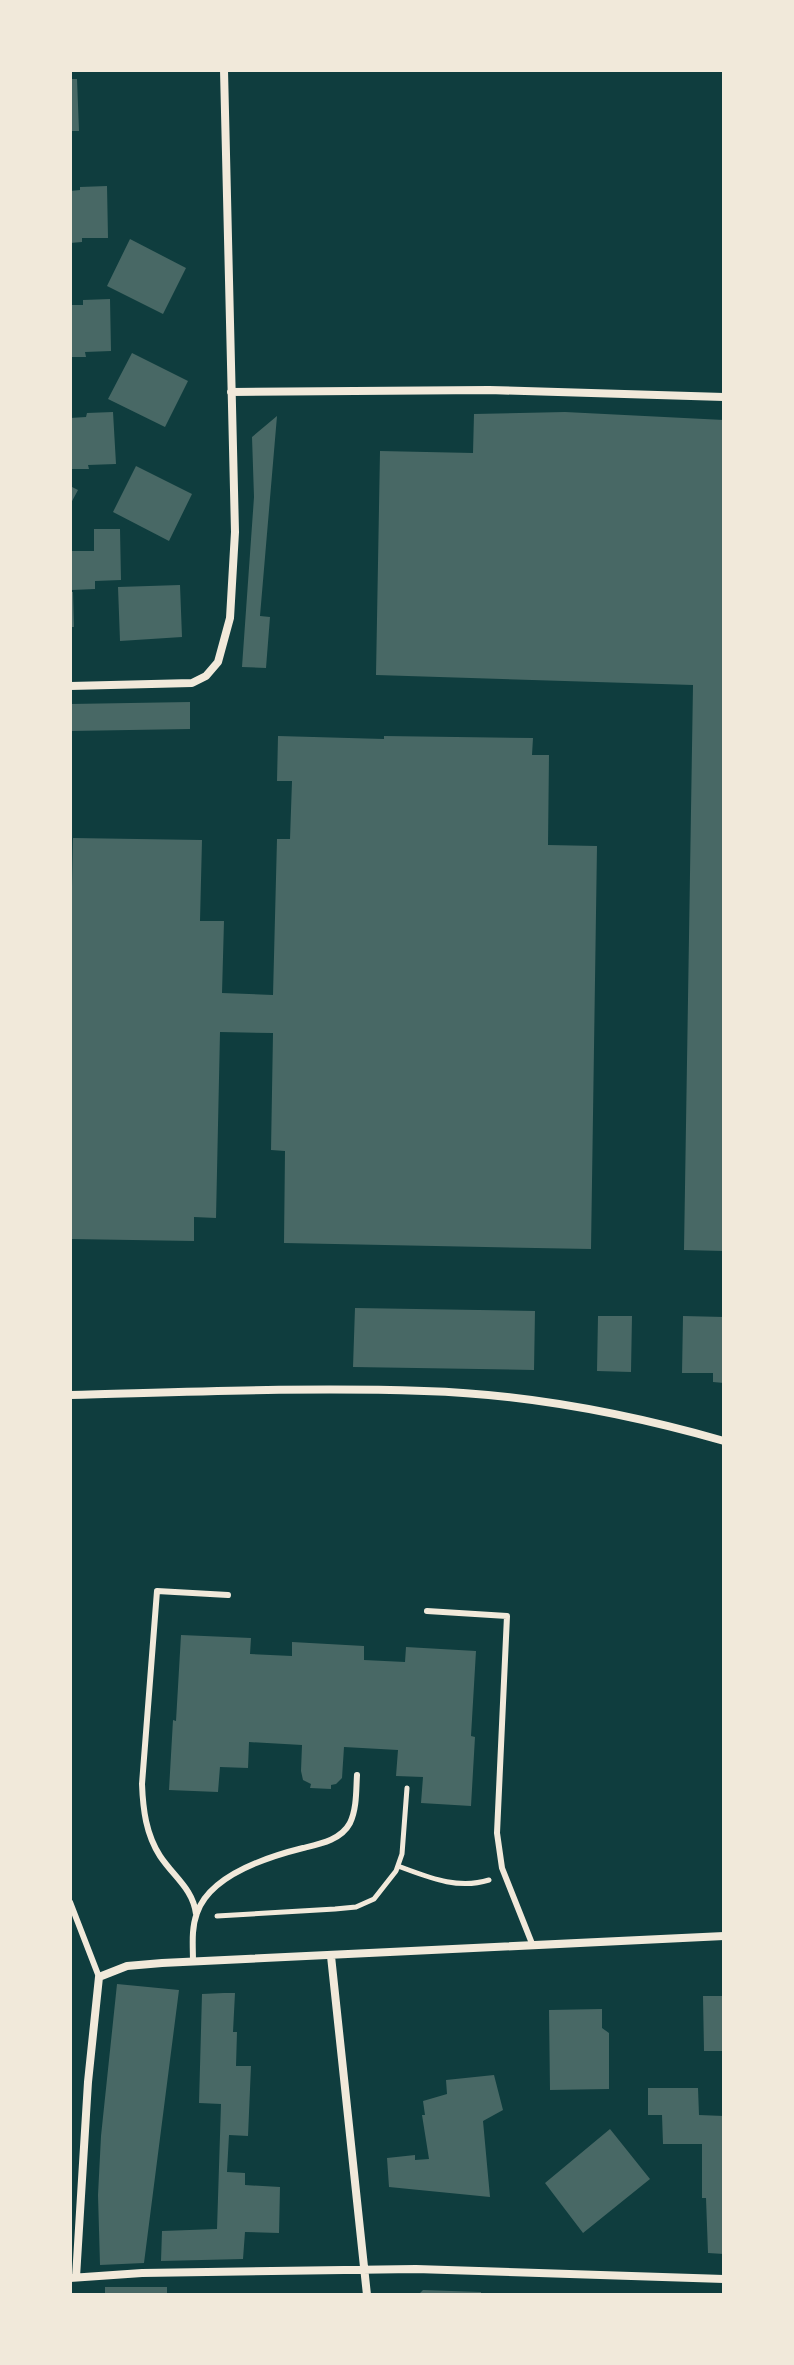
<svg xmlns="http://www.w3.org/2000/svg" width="794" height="2365" viewBox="0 0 794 2365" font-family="'Golos Text',sans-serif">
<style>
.building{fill:#486865}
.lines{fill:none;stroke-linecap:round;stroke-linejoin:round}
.path{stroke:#f1e9da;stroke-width:5}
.service{stroke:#f1e9da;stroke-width:6}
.minor{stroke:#f1e9da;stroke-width:8}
</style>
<rect width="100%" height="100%" fill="#0f3d3e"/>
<path class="building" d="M70,79H77L79,131H70Z
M107,186L108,238H82V242L70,243V191L80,190V187Z
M130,239L186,268L163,314L107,286Z
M110,299L111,351L85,352L86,357H70V305H83V300Z
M132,353L188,381L165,427L108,399Z
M113,412L116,464L88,465L89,469H70V418L86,417L87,413Z
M565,412L724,420V1251L684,1250L693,685L376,675L380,451L473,453L474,414Z
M277,416L260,616L270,617L266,668L242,667L254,497L252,437Z
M136,466L192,494L169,541L113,512Z
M70,486L78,490L70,505Z
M94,529H120L121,580L95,581V589L72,590L71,551H94Z
M180,585L182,637L120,641L118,587Z
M70,592H73L74,627H70Z
M190,702V729L70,731V704Z
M278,736L384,739V736L533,738L532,755H549L548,845L597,846L591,1249L284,1243L285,1151L271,1150L273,1033L220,1032L216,1218L194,1217V1241L70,1239V982L73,838L202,840L200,921H224L222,993L273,995L277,839H290L292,781H277Z
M355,1308L535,1311L534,1370L353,1367Z
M598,1316H632L631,1372L597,1371Z
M683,1316L724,1317V1383L713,1382V1373H682Z
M181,1635L251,1638L250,1654L292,1656V1642L364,1646V1660L405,1662L406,1647L476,1651L471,1736L475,1737L471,1806L421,1803L423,1777L396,1776L398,1750L344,1747L342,1778L336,1784L331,1785V1789L310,1788L311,1784L303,1780L301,1771L302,1745L249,1742L248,1768L220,1767L218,1792L169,1790L173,1720L176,1721Z
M117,1984L179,1990L144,2263L100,2265L98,2195L101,2136Z
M224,1993H235L233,2032H237L236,2066H251L248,2136L229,2135L227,2172L245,2173V2185L280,2187L279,2233L245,2232L243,2259L161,2261L162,2231L217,2229L221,2104L199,2103L202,1994Z
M703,1996H724V2051H704Z
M602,2009V2028L609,2033V2089L550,2090L549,2010Z
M494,2075L503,2110L483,2121L490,2197L389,2187L387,2158L415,2155V2160L429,2159L422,2115H425L423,2101L447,2094L446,2080Z
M648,2088H698L699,2115L724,2116V2254L708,2253L706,2198H702V2144H663L662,2115H648Z
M610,2129L650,2179L583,2233L545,2183Z
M105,2287H167V2295H105Z
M423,2290L481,2292V2295H418Z"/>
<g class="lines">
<path class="path" d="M398,1866C428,1877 457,1890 489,1880
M217,1916L335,1909L356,1907L374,1899L396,1871L402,1854L407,1788"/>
<path class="service" d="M427,1611L507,1616L497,1833L502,1868L533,1946
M70,1902L99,1977
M196,1914C193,1889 174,1877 160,1856C146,1834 143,1810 142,1784L157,1591L228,1595
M193,1962C193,1946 191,1929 197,1913C210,1875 267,1857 303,1848C320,1844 341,1840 350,1823C357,1808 356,1790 357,1775"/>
<path class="minor" d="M231,392L489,390L724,397
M70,686L192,683L206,676L218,662L230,618L235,532L224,70
M70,1395C188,1392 306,1387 424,1391C526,1394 626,1413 724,1441
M331,1956L367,2295
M76,2277L88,2082L99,1977L127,1966L162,1963L724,1936
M70,2278L142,2273L416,2269L724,2279"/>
</g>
<rect width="794" height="2365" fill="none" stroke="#f1e9da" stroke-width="144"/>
</svg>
